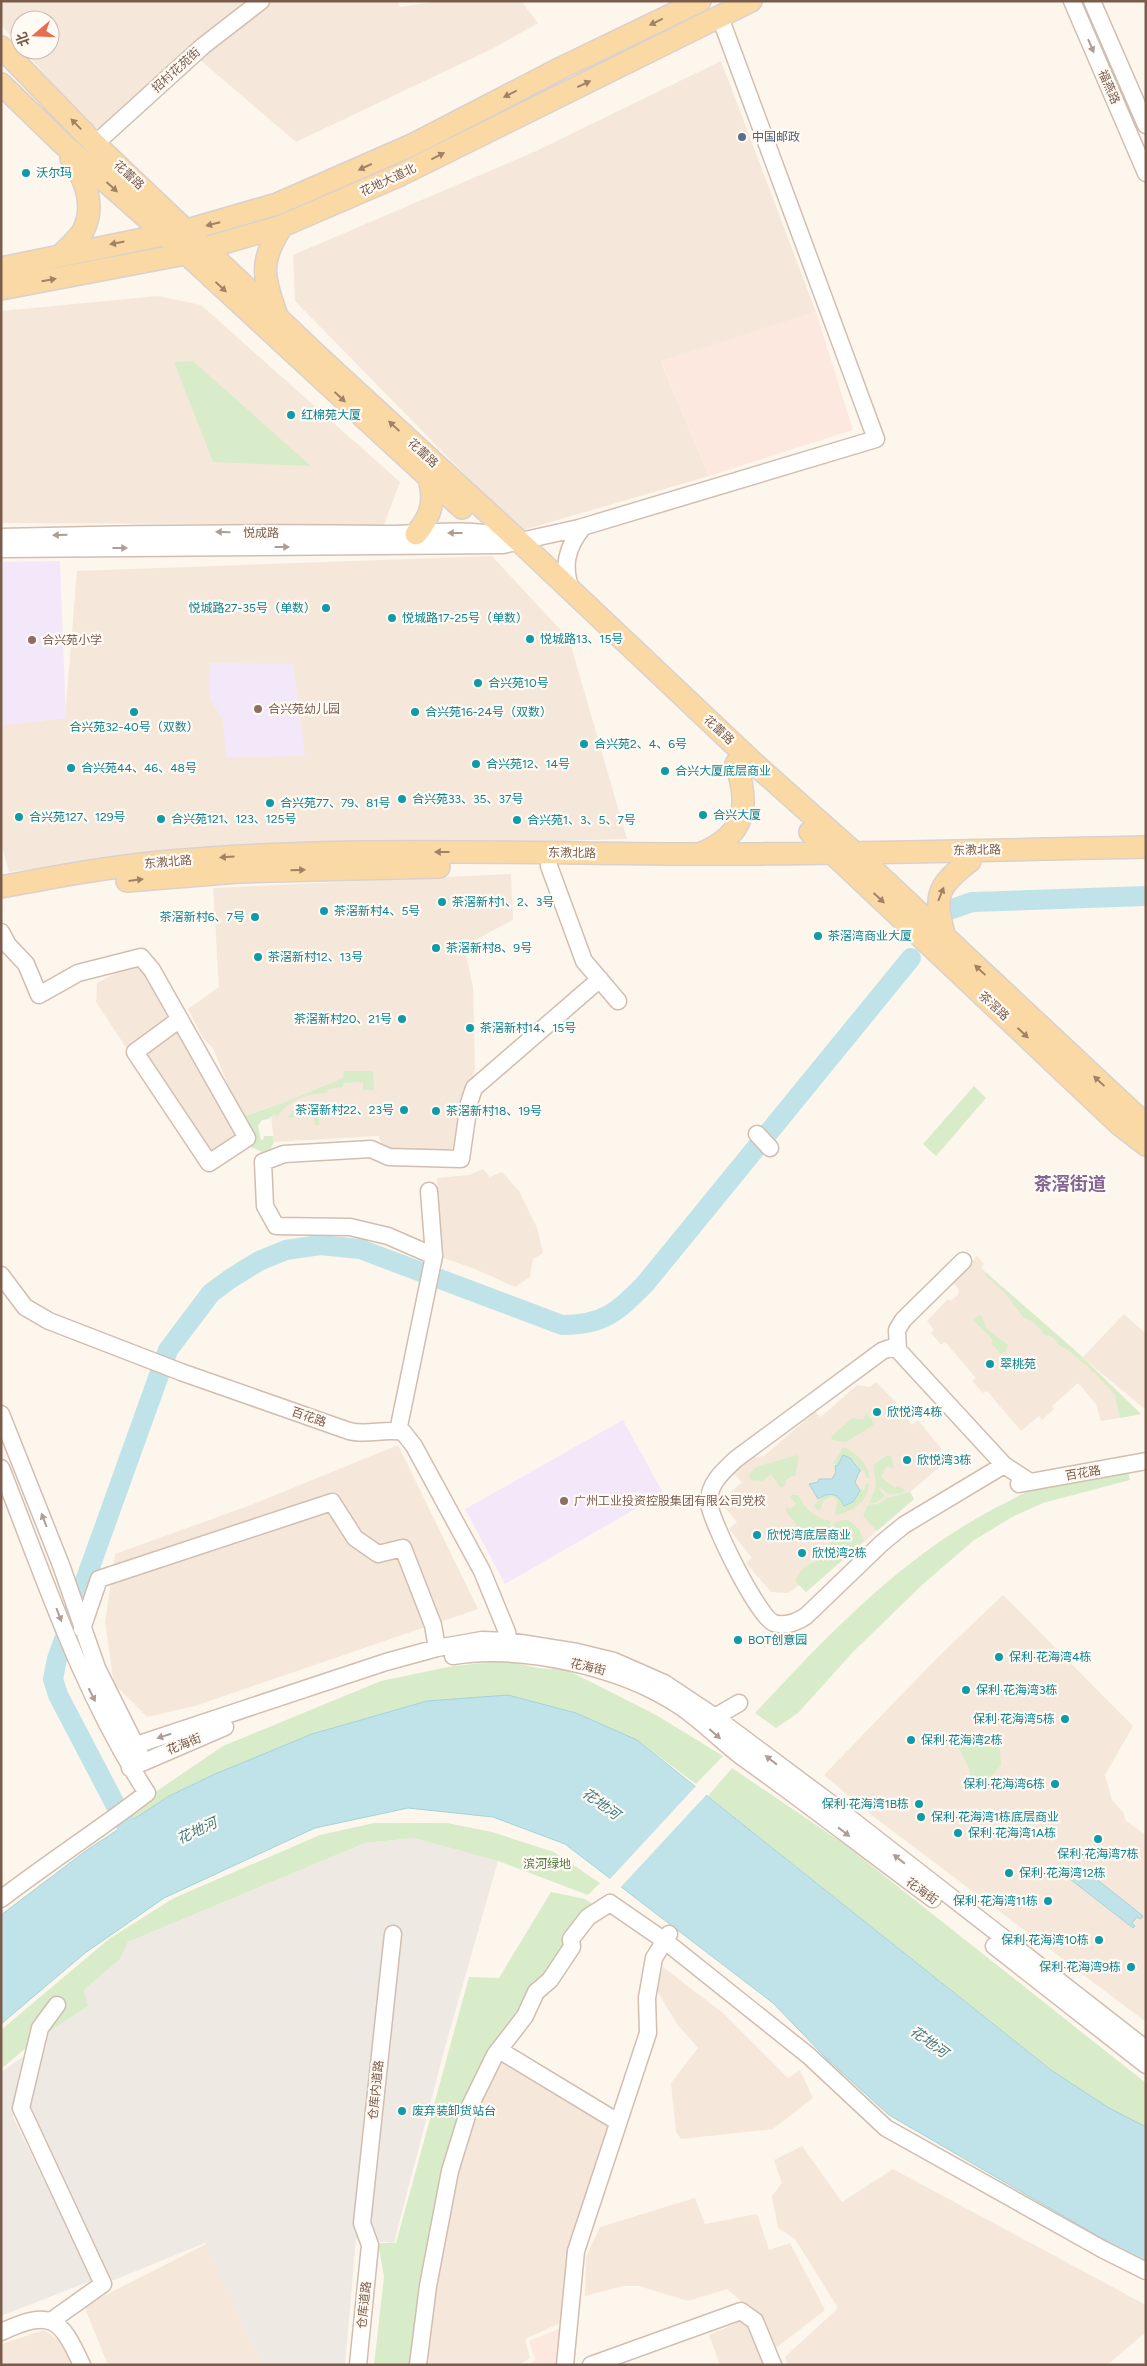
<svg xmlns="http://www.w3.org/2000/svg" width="1147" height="2366" viewBox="0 0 1147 2366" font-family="Figtree,'Noto Sans SC',sans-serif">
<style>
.residential{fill:#f5e8da}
.commercial{fill:#fde8e0}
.industrial{fill:#efe9e4}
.education{fill:#f3e8fa}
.green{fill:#d8ecc9}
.water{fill:#bfe3e8;stroke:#a5d3da}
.pier{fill:#fdf6ec}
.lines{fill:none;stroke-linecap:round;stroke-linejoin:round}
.river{stroke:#bfe3e8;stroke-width:20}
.minor-casing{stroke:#d1beb0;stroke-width:19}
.major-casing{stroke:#dad1cd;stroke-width:24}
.minor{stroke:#fff;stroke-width:16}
.major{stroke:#fbd9a5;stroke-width:21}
.oneway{fill:#a18267}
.oneway2{fill:#af9d94}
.service-dot{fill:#5c6f8a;stroke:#fffaf3;stroke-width:2}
.culture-dot{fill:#0f9aa8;stroke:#fffaf3;stroke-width:2}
.education-dot{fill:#8d6e63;stroke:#fffaf3;stroke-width:2}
.labels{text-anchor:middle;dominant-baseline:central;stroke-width:4.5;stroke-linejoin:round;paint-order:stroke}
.street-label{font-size:12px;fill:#7a5c4d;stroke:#fffaf3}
.service-label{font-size:12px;fill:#4e5e75;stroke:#fffaf3;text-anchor:start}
.culture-label{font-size:12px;fill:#0d838f;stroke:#fffaf3;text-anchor:start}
.education-label{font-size:12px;fill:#785e54;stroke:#fffaf3;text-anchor:start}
.park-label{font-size:12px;fill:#537a41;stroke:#fffaf3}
.water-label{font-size:14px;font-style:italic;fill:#437c86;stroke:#fffaf3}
.district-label{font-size:18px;font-weight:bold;fill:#846695;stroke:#fffaf3}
</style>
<rect width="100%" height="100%" fill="#fdf6ec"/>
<path class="residential" d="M1,1H397L400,7L439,1H521L538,23L494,48L296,142L199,59L115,136L89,124L23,50H50V20H20V46L1,25Z
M721,61L816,312L661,362L709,476L520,531L295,301L293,255L534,152Z
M158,296L201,305L400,482L384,525L1,523V311Z
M492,556L569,639L627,839L169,852L9,872L1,843V725L65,718L77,571Z
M511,874L513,920L464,946L473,987L475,1068L455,1157L386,1152L378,1136L274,1142L270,1107L241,1117L213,1048L203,1038L188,1009L219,987L213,888Z
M139,960L242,1140L203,1164L96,1002L97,983Z
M483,1169L490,1177L502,1172L519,1191L537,1228L543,1253L533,1259L530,1277L515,1287L475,1269L443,1258L437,1178L469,1175Z
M977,1256L984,1264L981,1268L1083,1357L1124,1314L1146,1334V1410L1088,1362L1141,1414L1101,1421L1096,1404L1078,1383L1052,1406L1054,1409L1042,1420L1039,1416L1021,1431L987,1391L983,1393L972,1381L976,1378L945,1342L941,1345L931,1333L934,1330L927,1321L948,1299L950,1301L958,1295L959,1290L953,1282Z
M876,1382L897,1403L896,1404L912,1425L918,1420L940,1447L943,1464L910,1492L914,1499L806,1592L799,1585L788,1593L771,1592L746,1563L752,1558L729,1529L737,1522L720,1502L742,1482L731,1471L754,1457L764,1456L815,1412L821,1417L857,1385L870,1387Z
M398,1445L478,1609L195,1706L147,1717L114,1684L105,1622L115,1554L251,1505Z
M1003,1595L1133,1726L1105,1775L1112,1800L1123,1812L1126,1821L1146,1835V2022L874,1817L824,1775L939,1656Z
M663,1967L723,2013L788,2078L800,2070L813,2098L773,2129L681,2139L676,2132L671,2083L698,2048L677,2024L656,1989Z
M500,2057L612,2128L565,2321L525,2339L530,2358L519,2365H420L450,2197L480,2097Z
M802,2146L842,2202L893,2169L1146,2305V2332L1107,2365H788L785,2357L838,2308L795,2239L778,2228L772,2196L782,2183L774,2160Z
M695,2198L705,2224L757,2214L769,2250L790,2243L825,2310L772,2351L752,2310L727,2289L688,2301L639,2286H623L585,2296L586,2257L600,2227Z
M206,2244L262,2365H108L84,2306Z
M746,2319L768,2365H720L709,2335Z
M44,2330L64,2344L73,2365H1V2344Z"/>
<path class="commercial" d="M816,312L853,430L709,476L661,361Z
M566,2326L563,2365H528L535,2360L529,2341Z"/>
<path class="industrial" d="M414,1838L498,1861L444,2051L394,2243L356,2239L345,2365H262L205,2243L109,2282L21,2108L47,2033L87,2006L84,1990L120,1959L128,1942L365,1843Z
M24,2056L13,2117L93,2280L1,2316V2072Z"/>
<path class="education" d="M60,561L66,718L1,725V562Z
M210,663L293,664L305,756L226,757L223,719L210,699Z
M623,1420L663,1493L505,1584L465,1509Z"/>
<path class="green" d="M193,361L311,466L213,462L174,362Z
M344,1071H373L374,1090H363V1082L343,1083V1087L328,1089L327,1093C308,1094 289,1099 278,1116L273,1114L269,1119L262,1120L258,1126L261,1140H263L264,1136H273L274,1142L270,1150L262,1152L251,1147L241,1117L286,1102L343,1078Z
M974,1086L986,1098L936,1156L923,1144Z
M313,1102H317L319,1125H315L313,1114L303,1113L302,1117L288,1118C292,1107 303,1105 313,1102Z
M986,1273L1070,1346L1141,1414L1120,1418L1115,1395L1095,1373L1068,1350L1059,1345L1053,1337L1045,1335L1034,1322L1024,1318L1004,1292L984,1274Z
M978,1315L982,1316L986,1328L1008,1345L1005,1354L1004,1352L1001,1354L991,1343L993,1340L973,1320Z
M866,1413L875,1423L872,1426L846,1442L832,1440L831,1437L852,1418L863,1420Z
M843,1447C859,1454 866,1462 870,1478H866L864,1470L859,1473C860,1464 851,1458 843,1455L838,1465L833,1464Z
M797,1455L799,1458L795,1476H792L785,1481L786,1484L781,1488L771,1474L762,1481L751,1480L749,1477L750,1473L756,1467Z
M886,1456H891L894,1468L886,1467L881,1477L895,1488L898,1486L905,1490L902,1493L888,1494L880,1487L879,1489L885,1496L877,1502L870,1503L876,1485L873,1465Z
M1126,1464L1130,1480L1043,1503L1012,1517L973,1541L922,1585L852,1653L798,1713L776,1728L755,1713C828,1635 901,1557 997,1507C1010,1501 1024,1492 1038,1487C1066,1477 1097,1472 1126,1464Z
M866,1483L869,1484C868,1502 851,1513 835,1515L837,1500L832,1496L823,1501L820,1511L813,1506L825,1495L832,1494L842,1500L860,1491L859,1488L864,1491Z
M910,1492L914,1499L877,1531L863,1516L868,1505L879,1504L887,1498Z
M792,1495H798C806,1510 815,1518 831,1521L827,1541L825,1535L811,1538L810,1532L799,1537L795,1523L785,1510L788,1507L790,1509L796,1504L790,1497Z
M848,1520L859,1529L864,1541L806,1592L795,1581C802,1569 803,1565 816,1562V1557L829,1553L827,1545C834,1538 830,1528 836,1521Z
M504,1661L538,1668L567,1670L656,1715L723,1756L696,1784L637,1740L427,1701L312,1734L215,1774L169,1796L130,1822L123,1814L223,1746L381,1681L453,1666Z
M957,1733L982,1734L1000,1748L1001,1765L986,1782L971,1784L969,1768L953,1736Z
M732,1768L844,1844L1146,2083V2127L1109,2109L1051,2070L708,1796Z
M374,1823H447L492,1832L554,1852L600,1883L588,1895L498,1861L414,1838L365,1843L128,1942L120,1959L84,1990L88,2006L47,2033L55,2007L26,2048L1,2069V2030L109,1939L174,1898L320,1835Z
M551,1892L585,1899L596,1906L483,2068L412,2365H374L384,2277L378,2243H396L469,1977L499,1978Z"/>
<path class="water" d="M843,1455L850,1458L860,1470L855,1482L860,1491L853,1502L844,1506C838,1492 829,1492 818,1499L809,1484L818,1482L819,1479H832L836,1472L835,1466L838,1465Z
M508,1695L576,1713L637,1740L1051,2070L1109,2108L1146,2127V2264L889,2115L827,2059L773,2003L565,1844L493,1817L408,1808L315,1828L164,1898L85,1953L1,2024V1915L87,1850L169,1796L215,1774L312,1734L427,1701Z
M1080,1866L1143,1916L1141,1919L1137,1917L1132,1923L1135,1926L1133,1928L1070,1879Z"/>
<path class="pier" d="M697,1785L708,1793L620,1888L609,1880Z"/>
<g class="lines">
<path class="river" d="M952,909L972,902L1146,896
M138,1848L58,1695L53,1679L57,1659L168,1350L211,1293L230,1279L259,1261L286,1250L320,1245L360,1249L562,1325C604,1325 617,1312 645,1284L911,958"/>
<defs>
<path id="minor" d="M1072,1L1146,173
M1092,1L1146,125
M95,144L203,46L261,1
M1,537C129,534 256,532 383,534C425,535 471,525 511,539
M1,549L503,545L579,528L876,439L720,17
M572,592C562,567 566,548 583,527
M549,866L584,961L618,1001
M1,932L8,945L26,964L39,995L78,973L141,957L152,970L247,1138L209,1163L135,1052L180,1019
M757,1134L770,1148
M434,1256L388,1236L350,1227L276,1226L265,1206L263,1162L284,1154L371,1149L389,1157L461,1159L469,1103L474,1088L600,979
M1,1275L25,1307L49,1321L181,1372L349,1431C367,1436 385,1428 403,1432L414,1446L482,1571L507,1632L511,1651
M898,1350L897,1330L903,1320L963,1261
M1,1414L61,1565L97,1668L140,1754
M398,1431L434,1256L429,1191
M1004,1465L898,1350L890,1348L882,1351L736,1459C723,1471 708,1484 709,1503C711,1522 758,1617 774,1623C786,1627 797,1622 806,1616L882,1543L904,1525L1004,1465L1030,1482
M1,1468C45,1579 82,1693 147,1793C99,1830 49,1862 1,1899
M1019,1484L1146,1461
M82,1629L99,1579L332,1502L355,1538L378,1554L403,1548L433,1625L437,1648
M453,1656C522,1645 623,1667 681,1707C703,1722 721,1741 742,1757C807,1803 869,1852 933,1899
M715,1717L739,1703
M121,1750L386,1662L437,1648L482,1640L508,1641L577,1652L614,1661L664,1683L715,1717L833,1805L1146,2049
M130,1768L225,1727
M994,1946L1146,2065
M499,2050L618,2122
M51,2321L103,2284L21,2108L40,2028L57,2005
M1,2332C51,2309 60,2317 82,2365
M358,2365L370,2245L362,2223L393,1934
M418,2365L428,2286L450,2171L470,2106L495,2055L525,2016L536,1992L550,1980L572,1947L571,1939L588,1917L610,1903L665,1941L809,2056L886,2128L1102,2249L1146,2271
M565,2365L576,2251L648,2033L647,1998L654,1958L669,1934
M591,2365L741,2311L755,2321L773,2365"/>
<path id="major" d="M1,47L95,144L319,357L520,542L758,767L867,864L1146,1125
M1,84L62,143L165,234L462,508
M62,254C69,247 78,239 83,231C96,206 85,179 71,158
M1,268L187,230L277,204L414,144L561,68L700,1
M1,289L185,254L282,226L398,176L751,1
M276,313C263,275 259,262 282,226
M416,534C432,515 435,501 429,478
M810,832L1120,1125L1146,1145
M702,853C746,834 750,806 736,764
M127,881L238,872L439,867
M1,887C54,877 107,867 161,862C329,846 499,853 667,854C827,855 986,850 1146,847
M945,938C934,897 935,887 970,861"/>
</defs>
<use href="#minor" class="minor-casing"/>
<use href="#major" class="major-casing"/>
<use href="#minor" class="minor"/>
<use href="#major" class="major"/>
</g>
<defs><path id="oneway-solid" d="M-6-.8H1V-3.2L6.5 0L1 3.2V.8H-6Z" transform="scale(1.25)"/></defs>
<g class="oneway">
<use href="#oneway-solid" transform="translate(656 22) rotate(154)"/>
<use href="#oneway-solid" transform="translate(584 84) rotate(-25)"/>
<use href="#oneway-solid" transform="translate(510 94) rotate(153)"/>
<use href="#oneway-solid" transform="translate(76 124) rotate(-134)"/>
<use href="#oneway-solid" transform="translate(438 156) rotate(-27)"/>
<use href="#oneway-solid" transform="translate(365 167) rotate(155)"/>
<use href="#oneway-solid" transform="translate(112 187) rotate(42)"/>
<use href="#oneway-solid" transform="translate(213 224) rotate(166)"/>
<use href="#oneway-solid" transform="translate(117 243) rotate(169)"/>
<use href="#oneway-solid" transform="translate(49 280) rotate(-10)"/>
<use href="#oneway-solid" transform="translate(221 287) rotate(43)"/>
<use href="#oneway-solid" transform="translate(340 397) rotate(43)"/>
<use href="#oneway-solid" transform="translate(394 426) rotate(-137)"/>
<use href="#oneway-solid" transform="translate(442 852) rotate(-180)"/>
<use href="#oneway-solid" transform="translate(227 857) rotate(177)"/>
<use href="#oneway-solid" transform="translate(298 870) rotate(-2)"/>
<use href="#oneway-solid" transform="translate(136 880) rotate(-7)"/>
<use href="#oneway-solid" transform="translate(941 894) rotate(-68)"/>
<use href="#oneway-solid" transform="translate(879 898) rotate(43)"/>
<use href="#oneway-solid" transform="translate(980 970) rotate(-137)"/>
<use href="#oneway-solid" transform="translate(1023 1033) rotate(43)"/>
<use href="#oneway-solid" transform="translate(1099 1081) rotate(-137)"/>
</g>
<g class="oneway2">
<use href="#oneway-solid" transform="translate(1091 46) rotate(67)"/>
<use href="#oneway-solid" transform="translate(223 532) rotate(-179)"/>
<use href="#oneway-solid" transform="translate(455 533) rotate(180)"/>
<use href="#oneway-solid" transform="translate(60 535) rotate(179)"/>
<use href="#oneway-solid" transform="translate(282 547)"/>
<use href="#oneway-solid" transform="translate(120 548)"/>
<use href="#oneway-solid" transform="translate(44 1520) rotate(-111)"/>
<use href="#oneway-solid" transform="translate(59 1615) rotate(69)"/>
<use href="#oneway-solid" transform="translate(92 1695) rotate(63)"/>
<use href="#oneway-solid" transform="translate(715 1734) rotate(41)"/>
<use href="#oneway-solid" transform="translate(164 1736) rotate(162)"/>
<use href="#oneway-solid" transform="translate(771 1760) rotate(-142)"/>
<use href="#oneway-solid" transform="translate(844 1832) rotate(38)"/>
<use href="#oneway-solid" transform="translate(899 1859) rotate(-142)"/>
</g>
<circle class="service-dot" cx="742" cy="137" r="5"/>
<g class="culture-dot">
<circle cx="26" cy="173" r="5"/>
<circle cx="291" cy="415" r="5"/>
<circle cx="326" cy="608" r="5"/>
<circle cx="392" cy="618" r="5"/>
<circle cx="530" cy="639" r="5"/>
<circle cx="478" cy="683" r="5"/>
<circle cx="134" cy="712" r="5"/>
<circle cx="415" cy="712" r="5"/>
<circle cx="584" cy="744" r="5"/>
<circle cx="476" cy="764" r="5"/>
<circle cx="71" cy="768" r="5"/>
<circle cx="665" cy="771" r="5"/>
<circle cx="402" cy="799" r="5"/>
<circle cx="270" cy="803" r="5"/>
<circle cx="703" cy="815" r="5"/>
<circle cx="19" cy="817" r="5"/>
<circle cx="161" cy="819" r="5"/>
<circle cx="517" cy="820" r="5"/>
<circle cx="442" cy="902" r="5"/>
<circle cx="324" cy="911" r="5"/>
<circle cx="255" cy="917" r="5"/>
<circle cx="818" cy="936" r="5"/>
<circle cx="436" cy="948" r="5"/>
<circle cx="258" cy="957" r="5"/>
<circle cx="402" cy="1019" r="5"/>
<circle cx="470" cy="1028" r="5"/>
<circle cx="404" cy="1110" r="5"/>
<circle cx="436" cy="1111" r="5"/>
<circle cx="990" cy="1364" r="5"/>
<circle cx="877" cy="1412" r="5"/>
<circle cx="907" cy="1460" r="5"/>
<circle cx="757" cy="1535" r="5"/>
<circle cx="802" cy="1553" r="5"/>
<circle cx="738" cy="1640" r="5"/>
<circle cx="999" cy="1657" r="5"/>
<circle cx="966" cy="1690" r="5"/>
<circle cx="1065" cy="1719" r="5"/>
<circle cx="911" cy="1740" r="5"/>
<circle cx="1055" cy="1784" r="5"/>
<circle cx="919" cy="1804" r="5"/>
<circle cx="921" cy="1817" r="5"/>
<circle cx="958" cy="1833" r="5"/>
<circle cx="1098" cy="1839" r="5"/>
<circle cx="1009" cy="1873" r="5"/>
<circle cx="1048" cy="1901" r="5"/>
<circle cx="1099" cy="1940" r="5"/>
<circle cx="1131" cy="1967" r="5"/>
<circle cx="402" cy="2111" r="5"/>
</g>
<g class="education-dot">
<circle cx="32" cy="640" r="5"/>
<circle cx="258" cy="709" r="5"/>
<circle cx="564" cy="1501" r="5"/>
</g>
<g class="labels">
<g class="street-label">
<text transform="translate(176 70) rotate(-42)">招村花苑街</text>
<text transform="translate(1109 87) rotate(67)">福燕路</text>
<text transform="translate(129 175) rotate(43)">花蕾路</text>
<text transform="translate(388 180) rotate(-25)">花地大道北</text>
<text transform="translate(423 453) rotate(43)">花蕾路</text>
<text transform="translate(261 533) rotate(1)">悦成路</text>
<text transform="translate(719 730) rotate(43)">花蕾路</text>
<text transform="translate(977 850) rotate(-1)">东漖北路</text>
<text transform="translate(572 853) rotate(1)">东漖北路</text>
<text transform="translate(168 862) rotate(-5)">东漖北路</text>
<text transform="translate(994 1006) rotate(43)">茶滘路</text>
<text transform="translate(309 1417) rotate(19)">百花路</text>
<text transform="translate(1083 1473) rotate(-10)">百花路</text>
<text transform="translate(588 1667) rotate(13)">花海街</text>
<text transform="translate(184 1744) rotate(-22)">花海街</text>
<text transform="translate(922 1891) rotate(36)">花海街</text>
<text transform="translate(376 2090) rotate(-84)">仓库内道路</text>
<text transform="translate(364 2305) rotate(-84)">仓库道路</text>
</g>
<g class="service-label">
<text x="752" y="137">中国邮政</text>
</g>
<g class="culture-label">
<text x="36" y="173">沃尔玛</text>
<text x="301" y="415">红棉苑大厦</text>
<text x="316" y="608" text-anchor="end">悦城路27-35号（单数）</text>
<text x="402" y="618">悦城路17-25号（单数）</text>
<text x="540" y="639">悦城路13、15号</text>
<text x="488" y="683">合兴苑10号</text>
<text x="425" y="712">合兴苑16-24号（双数）</text>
<text x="134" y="727" text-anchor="middle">合兴苑32-40号（双数）</text>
<text x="594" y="744">合兴苑2、4、6号</text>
<text x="486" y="764">合兴苑12、14号</text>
<text x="81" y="768">合兴苑44、46、48号</text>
<text x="675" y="771">合兴大厦底层商业</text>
<text x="412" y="799">合兴苑33、35、37号</text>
<text x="280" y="803">合兴苑77、79、81号</text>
<text x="713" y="815">合兴大厦</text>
<text x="29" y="817">合兴苑127、129号</text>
<text x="171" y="819">合兴苑121、123、125号</text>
<text x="527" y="820">合兴苑1、3、5、7号</text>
<text x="452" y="902">茶滘新村1、2、3号</text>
<text x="334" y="911">茶滘新村4、5号</text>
<text x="245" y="917" text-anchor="end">茶滘新村6、7号</text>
<text x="828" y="936">茶滘湾商业大厦</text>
<text x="446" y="948">茶滘新村8、9号</text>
<text x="268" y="957">茶滘新村12、13号</text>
<text x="392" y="1019" text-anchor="end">茶滘新村20、21号</text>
<text x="480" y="1028">茶滘新村14、15号</text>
<text x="394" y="1110" text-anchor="end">茶滘新村22、23号</text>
<text x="446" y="1111">茶滘新村18、19号</text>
<text x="1000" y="1364">翠桃苑</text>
<text x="887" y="1412">欣悦湾4栋</text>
<text x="917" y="1460">欣悦湾3栋</text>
<text x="767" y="1535">欣悦湾底层商业</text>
<text x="812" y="1553">欣悦湾2栋</text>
<text x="748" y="1640">BOT创意园</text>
<text x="1009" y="1657">保利·花海湾4栋</text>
<text x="976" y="1690">保利·花海湾3栋</text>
<text x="1055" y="1719" text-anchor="end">保利·花海湾5栋</text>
<text x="921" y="1740">保利·花海湾2栋</text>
<text x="1045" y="1784" text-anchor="end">保利·花海湾6栋</text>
<text x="909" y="1804" text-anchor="end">保利·花海湾1B栋</text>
<text x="931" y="1817">保利·花海湾1栋底层商业</text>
<text x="968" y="1833">保利·花海湾1A栋</text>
<text x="1098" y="1854" text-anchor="middle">保利·花海湾7栋</text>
<text x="1019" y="1873">保利·花海湾12栋</text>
<text x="1038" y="1901" text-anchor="end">保利·花海湾11栋</text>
<text x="1089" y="1940" text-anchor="end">保利·花海湾10栋</text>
<text x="1121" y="1967" text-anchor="end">保利·花海湾9栋</text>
<text x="412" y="2111">废弃装卸货站台</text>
</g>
<g class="education-label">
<text x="42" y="640">合兴苑小学</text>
<text x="268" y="709">合兴苑幼儿园</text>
<text x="574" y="1501">广州工业投资控股集团有限公司党校</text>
</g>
<g class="park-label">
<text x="547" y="1864">滨河绿地</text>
</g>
<g class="water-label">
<text transform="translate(601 1804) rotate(36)">花地河</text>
<text transform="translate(197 1831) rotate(-25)">花地河</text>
<text transform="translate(929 2042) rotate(36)">花地河</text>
</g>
<g class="district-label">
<text x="1070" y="1184">茶滘街道</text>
</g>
</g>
<rect width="1147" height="2366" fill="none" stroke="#7a5c4d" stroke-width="5"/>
<g transform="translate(35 35) rotate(251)"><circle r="24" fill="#fffaf3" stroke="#cabbb1"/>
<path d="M0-4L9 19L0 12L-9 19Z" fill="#e76f51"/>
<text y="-8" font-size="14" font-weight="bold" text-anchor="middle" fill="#7a5c4d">北</text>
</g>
</svg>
